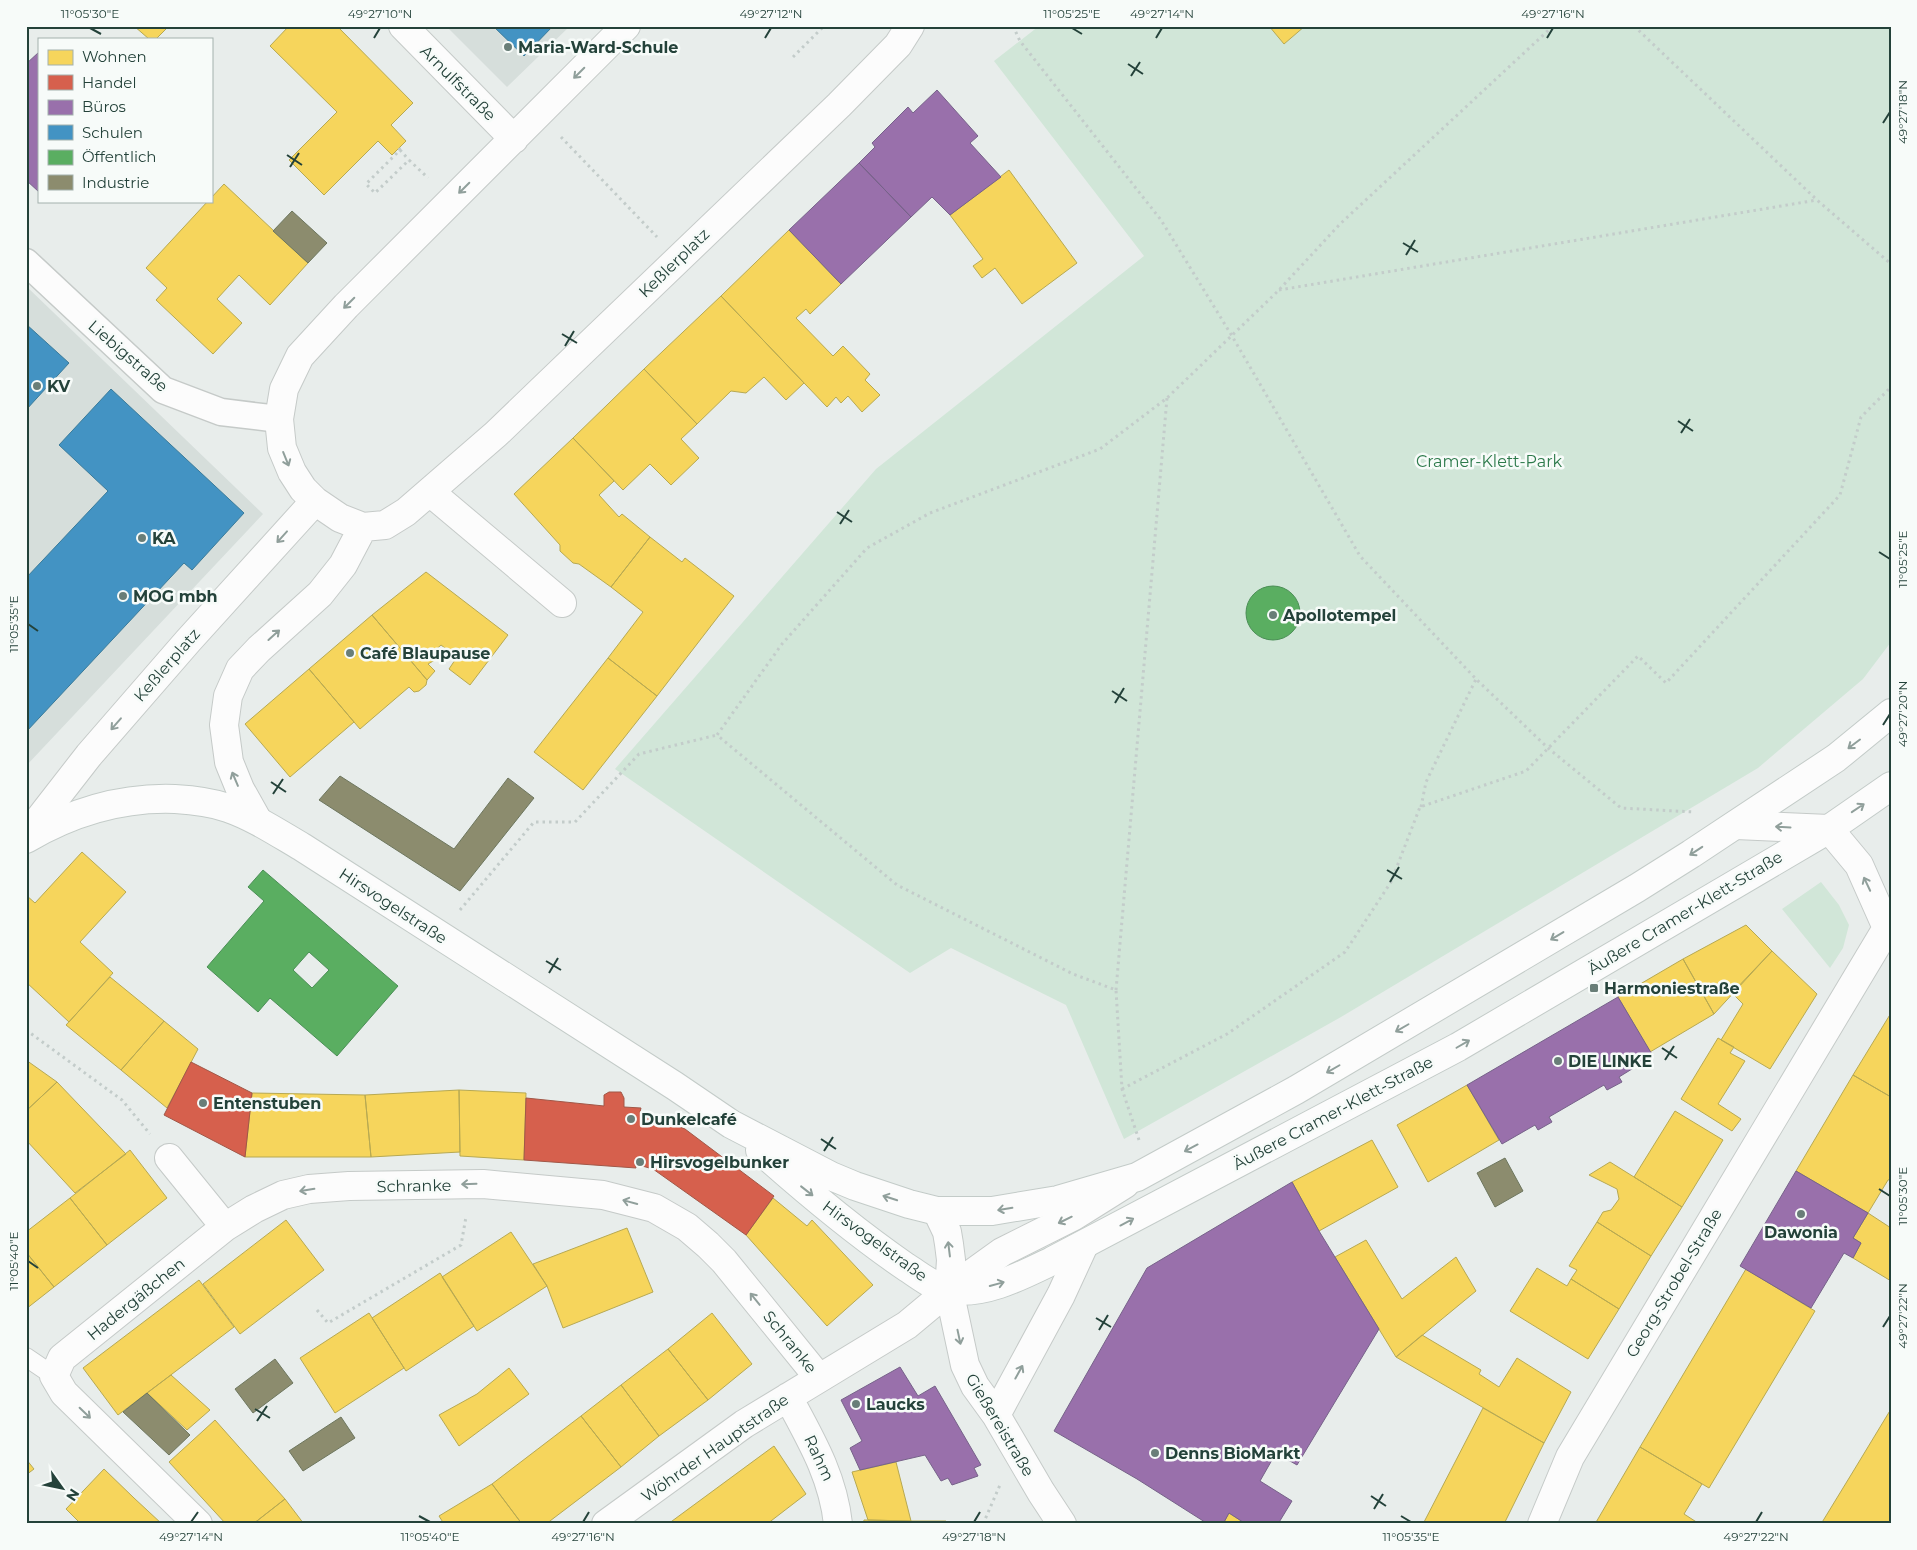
<svg xmlns="http://www.w3.org/2000/svg" width="1917" height="1550" viewBox="0 0 1917 1550" font-family="Montserrat,sans-serif">
<style>
.built{fill:#d6dedb}
.green{fill:#d1e6d8}
.homes{fill:#f6d55c;stroke:#b7a952}
.shops{fill:#d6604d;stroke:#a15747}
.offices{fill:#9970ab;stroke:#766289}
.schools{fill:#4393c3;stroke:#3a7b9a}
.public{fill:#5aae61;stroke:#4a8e55;fill-rule:evenodd}
.industry{fill:#8c8c6e;stroke:#6d765e}
.lines{fill:none;stroke-linecap:round;stroke-linejoin:round}
.service-casing{stroke:#c5cac8;stroke-width:20}
.pedestrian-casing{stroke:#c5cac8;stroke-width:29}
.minor-casing{stroke:#c5cac8;stroke-width:30}
.secondary-casing{stroke:#c3cbc8;stroke-width:30}
.path{stroke:#c3ccca;stroke-width:3;stroke-dasharray:2.5 4;stroke-linecap:butt}
.service{stroke:#fcfcfc;stroke-width:18}
.pedestrian{stroke:#fcfcfc;stroke-width:26}
.minor{stroke:#fcfcfc;stroke-width:28}
.secondary{stroke:#fcfcfc;stroke-width:28}
.oneway{stroke:#909f9b}
.ticks{fill:none;stroke:#24423a;stroke-width:2}
.poi-dot{fill:#697e78;stroke:#f7fbf9;stroke-width:2}
.labels{text-anchor:middle;dominant-baseline:central;stroke-width:5;stroke-linejoin:round;paint-order:stroke}
.poi-label{font-size:16px;font-weight:bold;fill:#24423a;stroke:#f7fbf9;text-anchor:start}
.street-label{font-size:16px;fill:#24423a;stroke:#f7fbf9}
.park-label{font-size:16px;fill:#2d7a4b;stroke:#f7fbf9}
.neatline{fill:none;stroke:#24423a;stroke-width:2}
.ticks-label{font-size:12px;text-anchor:middle;fill:#24423a}
</style>
<rect width="100%" height="100%" fill="#e8edeb"/>
<path class="built" d="M446,26H570L507,87Z
M26,286L263,514L26,766Z"/>
<path class="green" d="M1039,26H1269L1284,44L1305,26H1891V642L1863,679L1758,768L1341,1017L1124,1139L1066,1005L951,948L910,973L615,769L876,469L1144,256L994,61Z
M1821,882L1839,905L1849,925L1843,948L1830,968L1782,909Z"/>
<path class="homes" d="M134,26H169L156,39H149Z
M289,26H337L413,103L391,125L406,141L392,155L378,141L324,195L289,160L337,112L270,46Z
M1269,26H1305L1284,44Z
M1009,170L1077,263L1022,304L995,268L982,278L973,266L983,259L950,215Z
M224,184L308,263L270,305L239,275L217,299L242,323L213,354L156,300L167,288L146,268L208,201H211V198Z
M789,230L841,284L810,314L806,309L796,318L833,356L843,346L870,374L865,380L880,395L862,412L848,396L841,403L836,397L827,407L721,296Z
M721,296L804,383L786,400L764,377L746,393L731,391L697,424L644,369Z
M644,369L697,424L681,439L699,458L671,485L650,464L623,490L573,438Z
M573,438L614,481L599,495L619,517L622,514L650,537L611,587L579,564L573,563L560,551V545L514,494Z
M650,537L682,562L685,558L734,596L657,696L608,658L643,612L611,587Z
M426,572L508,635L470,685L449,669L457,657L441,645L430,655L435,660L428,664L435,671L427,680L372,615Z
M372,615L427,680L426,685L419,691L414,692L409,687L360,729L309,669Z
M608,658L657,696L583,790L534,752Z
M309,669L354,722L290,777L245,724Z
M82,852L126,892L80,942L113,973L69,1022L26,982V895L35,903Z
M1746,925L1772,951L1714,1014L1683,959Z
M1772,951L1817,994L1770,1069L1721,1040L1743,1004L1732,993Z
M1683,959L1714,1014L1650,1052L1618,997Z
M110,977L164,1021L121,1070L66,1025Z
M1891,1013V1097L1853,1075Z
M164,1021L198,1049L167,1108L121,1070Z
M1718,1038L1734,1047L1730,1053L1745,1061L1718,1104L1741,1119L1732,1131L1681,1099Z
M26,1060L57,1082L26,1111Z
M1853,1075L1891,1097V1179L1888,1180L1868,1213L1796,1171Z
M57,1082L126,1154L75,1193L26,1140V1111Z
M1467,1085L1499,1140L1428,1182L1397,1125Z
M459,1090L460,1152L371,1157L365,1095Z
M459,1090L526,1093L524,1160L460,1156Z
M252,1093L365,1095L371,1157H245Z
M1675,1111L1723,1140L1682,1207L1634,1177Z
M1372,1140L1398,1187L1319,1231L1292,1182Z
M130,1150L167,1198L107,1245L70,1198Z
M1610,1162L1682,1207L1651,1256L1597,1222L1603,1212L1611,1210L1619,1199L1617,1189L1589,1175Z
M70,1198L107,1245L54,1287L26,1252V1232Z
M773,1198L807,1226L812,1220L873,1285L827,1326L746,1235Z
M1868,1213L1891,1228V1281L1853,1258L1861,1243L1853,1238Z
M286,1220L324,1270L240,1334L203,1284Z
M1597,1222L1651,1256L1619,1309L1571,1279L1577,1270L1569,1266Z
M627,1228L653,1292L563,1328L547,1286L533,1264Z
M511,1232L547,1286L477,1331L442,1277Z
M1366,1240L1402,1299L1456,1257L1476,1291L1396,1357L1335,1257Z
M26,1252L54,1287L26,1309Z
M1537,1268L1567,1286L1571,1279L1619,1309L1588,1359L1510,1311Z
M1746,1269L1815,1311L1709,1488L1640,1447Z
M440,1273L474,1326L406,1371L372,1318Z
M199,1280L234,1327L118,1415L83,1368Z
M369,1313L404,1368L335,1413L300,1358Z
M712,1313L752,1364L708,1400L668,1349Z
M1422,1335L1481,1370L1479,1374L1499,1387L1517,1358L1571,1392L1544,1443L1396,1357Z
M668,1349L708,1400L659,1436L621,1385Z
M509,1368L529,1394L459,1446L439,1415L477,1394Z
M171,1375L210,1410L187,1430L147,1393Z
M621,1385L659,1436L621,1467L581,1416Z
M1483,1408L1544,1443L1504,1524H1423Z
M1891,1409V1524H1821L1854,1470Z
M581,1416L621,1467L546,1524H522L492,1484Z
M215,1420L285,1499L253,1524H226L169,1462Z
M774,1446L806,1494L767,1524H668Z
M1640,1447L1702,1484L1684,1514L1698,1523V1524H1595Z
M26,1459L34,1469L26,1475Z
M896,1462L911,1521L868,1520L852,1472Z
M104,1469L134,1498L162,1524H81L66,1509Z
M492,1484L522,1524H444L439,1516Z
M285,1499L304,1524H253Z
M1229,1513L1246,1524H1223Z
M864,1520L911,1521H946L945,1524H863Z"/>
<path class="shops" d="M191,1062L252,1093L245,1157L164,1115Z
M609,1092H621L624,1098V1107L641,1108L640,1112L685,1129L774,1196L746,1235L653,1169L635,1164L636,1168L524,1160L526,1098L604,1106V1095Z"/>
<path class="offices" d="M39,52V192L26,180V64Z
M937,90L978,136L970,143L1001,177L950,215L932,197L911,217L859,163L875,147L872,143L908,107L913,113Z
M859,163L911,217L841,284L789,230Z
M1618,997L1653,1056L1619,1077L1622,1082L1607,1090L1604,1085L1549,1117L1552,1122L1538,1130L1535,1125L1502,1144L1467,1085Z
M1796,1171L1868,1213L1853,1238L1861,1243L1853,1258L1844,1253L1811,1308L1740,1266Z
M1292,1182L1319,1231L1379,1329L1297,1465L1276,1453L1260,1481L1292,1501L1278,1524H1246L1229,1513L1223,1524H1208L1137,1479L1054,1431L1147,1268Z
M900,1367L918,1396L935,1386L981,1465L974,1468L978,1476L952,1485L948,1478L941,1481L925,1455L860,1470L850,1448L862,1441L841,1400Z"/>
<path class="schools" d="M493,26H553L524,56Z
M26,324L69,363L26,410Z
M111,389L244,513L192,570L184,563L26,732V578L108,491L59,445Z"/>
<path class="public" d="M1246 613a27 27 0 1 1 54 0a27 27 0 1 1-54 0Z
M263,870L398,986L337,1056L270,998L258,1012L207,967L264,901L248,887ZM309,952L329,970L312,988L293,970Z"/>
<path class="industry" d="M292,211L327,243L308,263L273,231Z
M340,776L454,849L508,778L534,798L460,891L319,800Z
M1505,1158L1523,1191L1495,1207L1477,1173Z
M275,1359L293,1383L253,1413L235,1389Z
M147,1393L190,1435L169,1455L123,1412Z
M341,1417L355,1438L303,1471L289,1451Z"/>
<g class="lines">
<defs>
<path id="service" d="M26,1357L54,1376"/>
<path id="pedestrian" d="M26,262L163,390L221,412L279,419"/>
<path id="minor" d="M403,26L514,139
M626,26L346,306L300,356L284,389L279,419L282,448L292,472L303,489L315,501L340,518L363,527L385,525L406,512L496,434L839,105L898,45L910,26
M430,492L562,603
M258,821L240,789L229,762L224,725L228,696L240,669L259,649L320,594L343,565L363,527
M1736,825L1829,829L1859,865L1887,928L1891,930
M26,836L89,755L188,641L315,501
M169,1158L225,1227
M937,1211L947,1232L949,1244L951,1260L949,1290L965,1365L975,1386L996,1415L1041,1492L1062,1524
M788,1397C810,1438 833,1476 838,1524
M996,1415L1061,1295L1084,1245
M198,1524L64,1393L54,1376L62,1358L225,1227L254,1209L283,1195L309,1189L349,1186L483,1184L603,1195L654,1208L687,1227L708,1245L724,1261L819,1378
M606,1524L744,1424L907,1325L949,1290L1002,1252L1074,1216L1125,1184
M1542,1524L1570,1457L1887,928"/>
<path id="secondary" d="M26,839C72,812 121,797 175,799C193,800 211,802 228,808C254,817 278,833 302,847L675,1086L731,1124L831,1176L855,1186L909,1204L937,1211H992L1058,1200L1137,1177L1296,1090L1637,888L1691,854L1836,758L1891,713
M760,1150C806,1191 855,1232 906,1267C919,1275 934,1288 950,1290C985,1295 1021,1276 1052,1261L1458,1047L1829,829L1891,786"/>
</defs>
<use href="#service" class="service-casing"/>
<use href="#pedestrian" class="pedestrian-casing"/>
<use href="#minor" class="minor-casing"/>
<use href="#secondary" class="secondary-casing"/>
<path class="path" d="M1013,26L1020,41L1161,220L1232,336L1360,556L1476,679L1548,748L1621,808L1694,812
M1634,26L1817,200L1891,264
M793,57L824,26
M561,137L657,237
M399,148L400,150L366,184L375,193L409,160L428,178
M400,150L409,160
M1279,290L1817,200
M1421,807L1426,782L1476,679
M460,910L534,822H575L639,754L717,735
M1116,990L1167,398
M26,1030L122,1100L150,1134
M1122,1089L1227,1034L1345,952L1391,882L1420,807L1526,771L1638,656L1666,683L1840,495L1861,417L1891,387
M1139,1140L1122,1089L1116,990L1073,974L897,885L717,735L782,644L867,548L930,513L1100,449L1167,398L1278,291L1340,224L1553,26
M317,1310L328,1323L461,1245L466,1217
M983,1524L1000,1485"/>
<use href="#service" class="service"/>
<use href="#pedestrian" class="pedestrian"/>
<use href="#minor" class="minor"/>
<use href="#secondary" class="secondary"/>
</g>
<defs><path id="oneway-shaft" d="M-6 0H5M1.5-3L5.5 0L1.5 3" fill="none" stroke-width="1.6" stroke-linecap="round" stroke-linejoin="round" transform="scale(1.25)"/></defs>
<g class="oneway">
<use href="#oneway-shaft" transform="translate(579 73) rotate(135)"/>
<use href="#oneway-shaft" transform="translate(464 188) rotate(135)"/>
<use href="#oneway-shaft" transform="translate(349 303) rotate(135)"/>
<use href="#oneway-shaft" transform="translate(286 459) rotate(68)"/>
<use href="#oneway-shaft" transform="translate(282 537) rotate(132)"/>
<use href="#oneway-shaft" transform="translate(274 635) rotate(-42)"/>
<use href="#oneway-shaft" transform="translate(116 724) rotate(131)"/>
<use href="#oneway-shaft" transform="translate(1854 744) rotate(143)"/>
<use href="#oneway-shaft" transform="translate(235 779) rotate(-113)"/>
<use href="#oneway-shaft" transform="translate(1858 808) rotate(-34)"/>
<use href="#oneway-shaft" transform="translate(1783 827) rotate(-177)"/>
<use href="#oneway-shaft" transform="translate(1696 851) rotate(147)"/>
<use href="#oneway-shaft" transform="translate(1867 884) rotate(-115)"/>
<use href="#oneway-shaft" transform="translate(1557 936) rotate(149)"/>
<use href="#oneway-shaft" transform="translate(1402 1028) rotate(150)"/>
<use href="#oneway-shaft" transform="translate(1463 1044) rotate(-30)"/>
<use href="#oneway-shaft" transform="translate(1333 1069) rotate(150)"/>
<use href="#oneway-shaft" transform="translate(1191 1148) rotate(152)"/>
<use href="#oneway-shaft" transform="translate(469 1184) rotate(178)"/>
<use href="#oneway-shaft" transform="translate(307 1190) rotate(171)"/>
<use href="#oneway-shaft" transform="translate(807 1191) rotate(38)"/>
<use href="#oneway-shaft" transform="translate(890 1198) rotate(-162)"/>
<use href="#oneway-shaft" transform="translate(630 1202) rotate(-165)"/>
<use href="#oneway-shaft" transform="translate(1005 1209) rotate(171)"/>
<use href="#oneway-shaft" transform="translate(1065 1220) rotate(154)"/>
<use href="#oneway-shaft" transform="translate(1127 1222) rotate(-28)"/>
<use href="#oneway-shaft" transform="translate(949 1249) rotate(-97)"/>
<use href="#oneway-shaft" transform="translate(997 1284) rotate(-15)"/>
<use href="#oneway-shaft" transform="translate(755 1299) rotate(-129)"/>
<use href="#oneway-shaft" transform="translate(959 1337) rotate(78)"/>
<use href="#oneway-shaft" transform="translate(1019 1372) rotate(-61)"/>
<use href="#oneway-shaft" transform="translate(85 1413) rotate(44)"/>
</g>
<path class="ticks" d="M90,28L101,34M1072,28L1082,34M374,38L380,28M765,38L771,28M1156,38L1162,28M1547,38L1553,28M1128,64L1143,74M1131,76L1140,62M1883,123L1890,112M287,155L302,165M290,167L299,153M1403,243L1418,252M1406,255L1415,240M562,334L577,343M565,346L574,331M1678,421L1693,431M1681,433L1690,419M837,512L852,522M840,524L849,510M1879,552L1890,559M28,624L38,631M1112,691L1127,701M1115,703L1124,688M1883,725L1890,714M271,782L286,792M273,794L283,779M1387,870L1402,879M1390,882L1399,867M546,961L561,970M549,973L558,958M1662,1048L1677,1058M1665,1060L1674,1046M821,1139L836,1149M824,1151L833,1137M1879,1189L1890,1196M28,1261L38,1268M1096,1318L1111,1327M1883,1327L1890,1316M1099,1330L1108,1315M255,1409L270,1418M257,1421L267,1406M1371,1496L1386,1506M1374,1509L1383,1494M419,1516L430,1522M1401,1516L1411,1522M191,1522L198,1512M583,1522L589,1512M974,1522L980,1512M1756,1522L1762,1512"/>
<g class="poi-dot">
<circle cx="508" cy="47" r="5"/>
<circle cx="37" cy="386" r="5"/>
<circle cx="142" cy="538" r="5"/>
<circle cx="123" cy="596" r="5"/>
<circle cx="1273" cy="615" r="5"/>
<circle cx="350" cy="653" r="5"/>
<rect x="1589" y="983" width="10" height="10" rx="2.5"/>
<circle cx="1558" cy="1061" r="5"/>
<circle cx="203" cy="1103" r="5"/>
<circle cx="631" cy="1119" r="5"/>
<circle cx="640" cy="1162" r="5"/>
<circle cx="1801" cy="1214" r="5"/>
<circle cx="856" cy="1404" r="5"/>
<circle cx="1155" cy="1453" r="5"/>
</g>
<g class="labels">
<g class="poi-label">
<text x="518" y="47">Maria-Ward-Schule</text>
<text x="47" y="386">KV</text>
<text x="152" y="538">KA</text>
<text x="133" y="596">MOG mbh</text>
<text x="1283" y="615">Apollotempel</text>
<text x="360" y="653">Café Blaupause</text>
<text x="1604" y="988">Harmoniestraße</text>
<text x="1568" y="1061">DIE LINKE</text>
<text x="213" y="1103">Entenstuben</text>
<text x="641" y="1119">Dunkelcafé</text>
<text x="650" y="1162">Hirsvogelbunker</text>
<text x="1801" y="1232" text-anchor="middle">Dawonia</text>
<text x="866" y="1404">Laucks</text>
<text x="1165" y="1453">Denns BioMarkt</text>
</g>
<g class="street-label">
<text transform="translate(458 83) rotate(45)">Arnulfstraße</text>
<text transform="translate(674 263) rotate(-44)">Keßlerplatz</text>
<text transform="translate(128 356) rotate(41)">Liebigstraße</text>
<text transform="translate(167 665) rotate(-49)">Keßlerplatz</text>
<text transform="translate(393 906) rotate(33)">Hirsvogelstraße</text>
<text transform="translate(1685 913) rotate(-31)">Äußere Cramer-Klett-Straße</text>
<text transform="translate(1333 1113) rotate(-28)">Äußere Cramer-Klett-Straße</text>
<text transform="translate(414 1186) rotate(-1)">Schranke</text>
<text transform="translate(875 1241) rotate(36)">Hirsvogelstraße</text>
<text transform="translate(1674 1283) rotate(-59)">Georg-Strobel-Straße</text>
<text transform="translate(136 1299) rotate(-39)">Hadergäßchen</text>
<text transform="translate(790 1342) rotate(51)">Schranke</text>
<text transform="translate(1000 1425) rotate(59)">Gießereistraße</text>
<text transform="translate(715 1448) rotate(-35)">Wöhrder Hauptstraße</text>
<text transform="translate(819 1458) rotate(65)">Rahm</text>
</g>
<g class="park-label">
<text x="1489" y="461">Cramer-Klett-Park</text>
</g>
</g>
<rect width="1917" height="1550" fill="none" stroke="#f7fbf9" stroke-width="55"/>
<rect x="38" y="38" width="175" height="165" fill="#f7fbf9" stroke="#a3b1ad"/>
<rect x="48" y="50" width="25" height="15" fill="#f6d55c" stroke="#a3b1ad"/>
<text x="82" y="62" font-size="15" fill="#24423a">Wohnen</text>
<rect x="48" y="75" width="25" height="15" fill="#d6604d" stroke="#a3b1ad"/>
<text x="82" y="88" font-size="15" fill="#24423a">Handel</text>
<rect x="48" y="100" width="25" height="15" fill="#9970ab" stroke="#a3b1ad"/>
<text x="82" y="112" font-size="15" fill="#24423a">Büros</text>
<rect x="48" y="125" width="25" height="15" fill="#4393c3" stroke="#a3b1ad"/>
<text x="82" y="138" font-size="15" fill="#24423a">Schulen</text>
<rect x="48" y="150" width="25" height="15" fill="#5aae61" stroke="#a3b1ad"/>
<text x="82" y="162" font-size="15" fill="#24423a">Öffentlich</text>
<rect x="48" y="175" width="25" height="15" fill="#8c8c6e" stroke="#a3b1ad"/>
<text x="82" y="188" font-size="15" fill="#24423a">Industrie</text>
<g transform="translate(62 1488) rotate(123)" stroke="#f7fbf9" stroke-width="4" paint-order="stroke">
<path d="M0-4L9 19L0 12L-9 19Z" fill="#24423a"/>
<text y="-8" font-size="14" font-weight="bold" text-anchor="middle" fill="#24423a">N</text>
</g>
<rect x="28" y="28" width="1862" height="1494" class="neatline"/>
<g class="ticks-label">
<text x="90" y="18">11°05'30"E</text>
<text x="380" y="18">49°27'10"N</text>
<text x="771" y="18">49°27'12"N</text>
<text x="1072" y="18">11°05'25"E</text>
<text x="1162" y="18">49°27'14"N</text>
<text x="1553" y="18">49°27'16"N</text>
<text transform="translate(1903 112) rotate(-90)" y="4">49°27'18"N</text>
<text transform="translate(1903 559) rotate(-90)" y="4">11°05'25"E</text>
<text transform="translate(14 624) rotate(-90)" y="4">11°05'35"E</text>
<text transform="translate(1903 714) rotate(-90)" y="4">49°27'20"N</text>
<text transform="translate(1903 1196) rotate(-90)" y="4">11°05'30"E</text>
<text transform="translate(14 1261) rotate(-90)" y="4">11°05'40"E</text>
<text transform="translate(1903 1316) rotate(-90)" y="4">49°27'22"N</text>
<text x="191" y="1541">49°27'14"N</text>
<text x="430" y="1541">11°05'40"E</text>
<text x="583" y="1541">49°27'16"N</text>
<text x="974" y="1541">49°27'18"N</text>
<text x="1411" y="1541">11°05'35"E</text>
<text x="1756" y="1541">49°27'22"N</text>
</g>
</svg>
